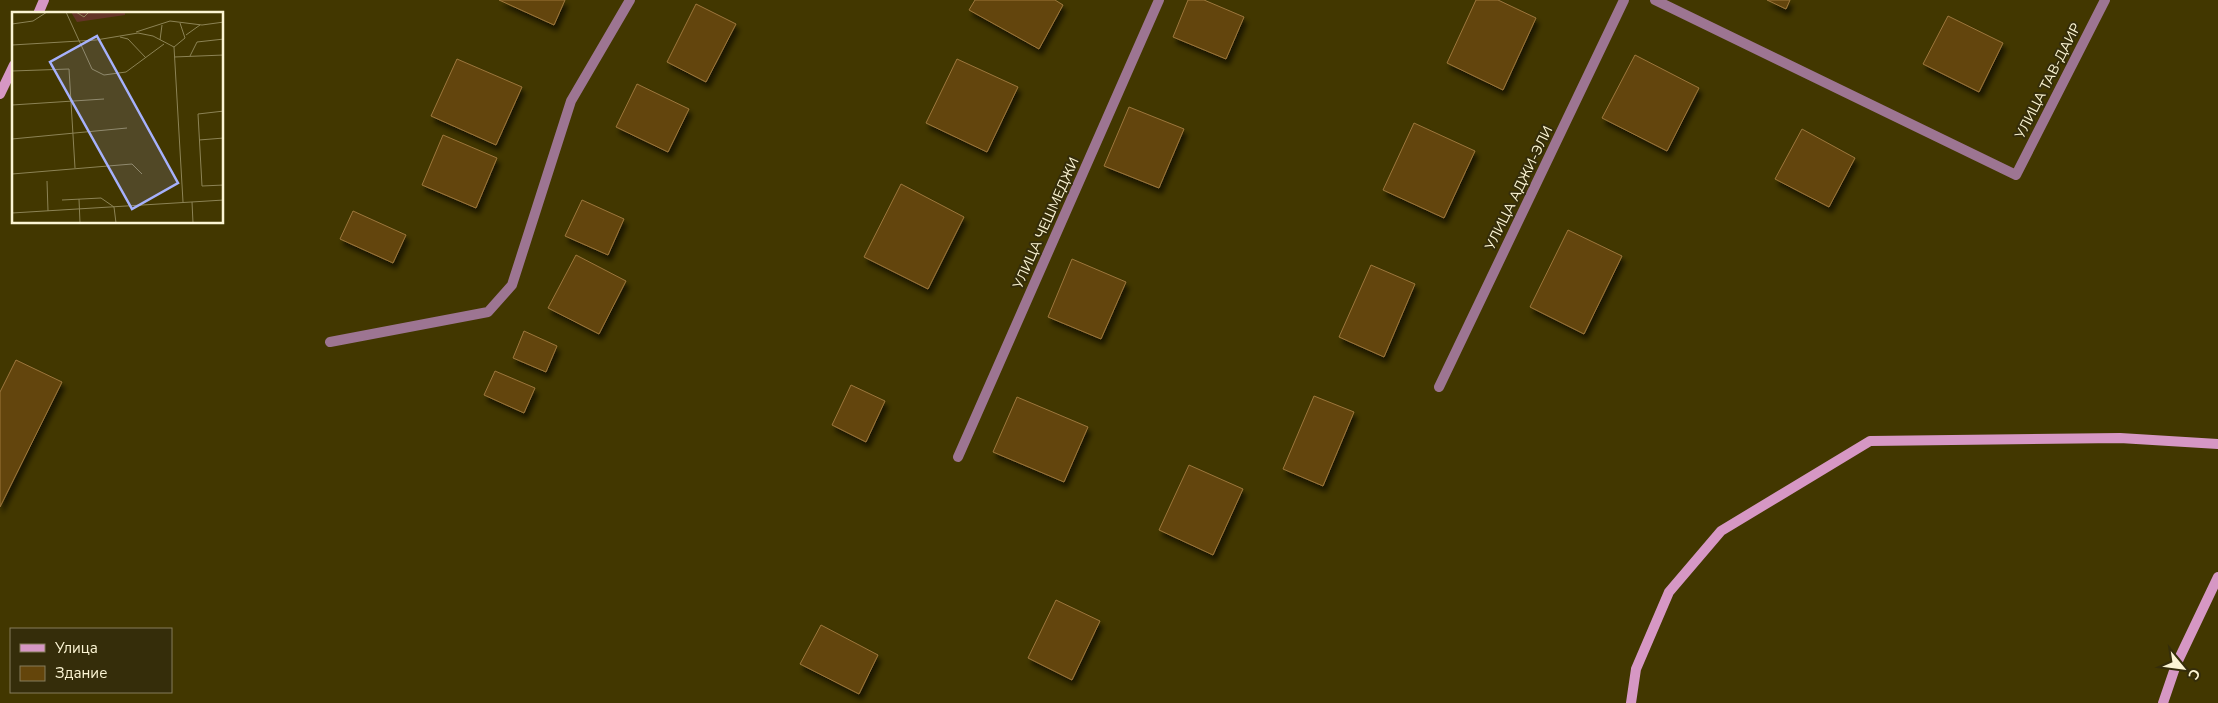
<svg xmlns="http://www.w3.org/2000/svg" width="2218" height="703" viewBox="0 0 2218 703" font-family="'Nunito Sans',sans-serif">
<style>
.building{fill:#64450b;stroke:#9c773e;filter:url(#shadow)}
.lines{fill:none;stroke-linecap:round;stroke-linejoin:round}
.street{stroke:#9d7592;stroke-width:10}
.secondary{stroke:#d697c4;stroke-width:10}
.labels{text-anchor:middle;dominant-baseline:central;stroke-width:4;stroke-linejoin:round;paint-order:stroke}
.street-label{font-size:14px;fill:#fcf5d4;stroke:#352d0a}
.inset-road{fill:none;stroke:#8c8355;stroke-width:1}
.view{fill:#a6b1fc;fill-opacity:0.15;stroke:#a6b1fc;stroke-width:2.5}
.inset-edge{fill:none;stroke:#fcf5d4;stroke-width:2.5}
</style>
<defs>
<filter id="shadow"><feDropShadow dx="3" dy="5.5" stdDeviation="2.5" flood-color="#0009"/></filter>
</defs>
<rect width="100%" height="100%" fill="#423700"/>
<path class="building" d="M499,0H565L554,25Z
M975,0H1055L1063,5L1039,49L969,10Z
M1188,0H1204L1244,17L1226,59L1173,37Z
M1476,0H1498L1536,18L1503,90L1447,63Z
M1767,0H1790L1786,9Z
M696,4L736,24L706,82L667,62Z
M1948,16L2003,43L1979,92L1923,64Z
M1635,55L1699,88L1667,151L1602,118Z
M457,59L522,87L496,145L431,116Z
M957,59L1018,87L987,152L926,123Z
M637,84L689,109L668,152L616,127Z
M1129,107L1184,129L1159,188L1104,166Z
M1414,123L1475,151L1444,218L1383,190Z
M1802,129L1855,158L1829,207L1775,179Z
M443,135L497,158L476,208L422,185Z
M901,184L964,217L928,289L864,257Z
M582,200L624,219L608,255L565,236Z
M353,211L406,235L393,263L340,239Z
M1568,230L1622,256L1584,334L1530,307Z
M576,255L626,281L599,334L548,308Z
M1072,259L1126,282L1101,339L1048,317Z
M1371,265L1415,284L1384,357L1339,337Z
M524,331L557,346L546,372L513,358Z
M16,360L62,382L0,507V392Z
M495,371L535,388L524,413L484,395Z
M851,385L885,401L866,442L832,425Z
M1314,396L1354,412L1323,486L1283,469Z
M1017,397L1088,427L1064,482L993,452Z
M1189,465L1243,489L1213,555L1159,530Z
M1056,600L1100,621L1072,680L1028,658Z
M821,625L878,655L859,694L800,664Z"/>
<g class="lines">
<path class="street" d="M1655,0L2016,175L2105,0
M330,342L488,312L512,285L571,101L630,0
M1439,387L1624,0
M958,457L1159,0"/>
<path class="secondary" d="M38,14L44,0
M0,94L14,65
M1631,703L1636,669L1669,592L1721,531L1870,441L2120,438L2218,444
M2163,703L2176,665L2218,577"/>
</g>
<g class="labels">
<g class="street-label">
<text transform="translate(2048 81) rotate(-63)">УЛИЦА ТАВ-ДАИР</text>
<text transform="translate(1519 188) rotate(-64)">УЛИЦА АДЖИ-ЭЛИ</text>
<text transform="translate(1046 223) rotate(-66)">УЛИЦА ЧЕШМЕДЖИ</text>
</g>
</g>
<g transform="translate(12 12)">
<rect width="211" height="211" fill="#423700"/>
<path d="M59,0H113V3L65,10Z" fill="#643426"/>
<path class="inset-road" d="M54,0L80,57L92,63L114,60L152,32M64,0L72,5L77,0M118,0H148M0,12L21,9L35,0M124,20L158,9L190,13L212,10M174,23L188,13M108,25L116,27L134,46M148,28L150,13M0,33L84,28L126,21L141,24L162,35L173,26L168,11M162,35L171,190M178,44L185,30L212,27M162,45L212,43M0,59L57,57L63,156M0,93L92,87M212,99L186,102L190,174L212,173M0,127L115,116M187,128L212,126M0,162L120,152L130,162M35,169L36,199M67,187L68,211M50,188L89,186L102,195L104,211M180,190L181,211M0,201L212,188"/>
<path class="view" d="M85,24L166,171L120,197L38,50Z"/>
<rect width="211" height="211" class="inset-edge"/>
</g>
<rect x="10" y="628" width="162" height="65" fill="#352d0a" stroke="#857d5b"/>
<rect x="20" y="644" width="25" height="8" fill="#d697c4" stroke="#857d5b"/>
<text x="55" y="653" font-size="15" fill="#fcf5d4">Улица</text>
<rect x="20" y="666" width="25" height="15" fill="#64450b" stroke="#857d5b"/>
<text x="55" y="678" font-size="15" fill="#fcf5d4">Здание</text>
<g transform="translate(2183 668) rotate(119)" stroke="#352d0a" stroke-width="4" paint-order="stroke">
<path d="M0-4L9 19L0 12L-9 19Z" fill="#fcf5d4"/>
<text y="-8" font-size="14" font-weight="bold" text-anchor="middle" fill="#fcf5d4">С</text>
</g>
</svg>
